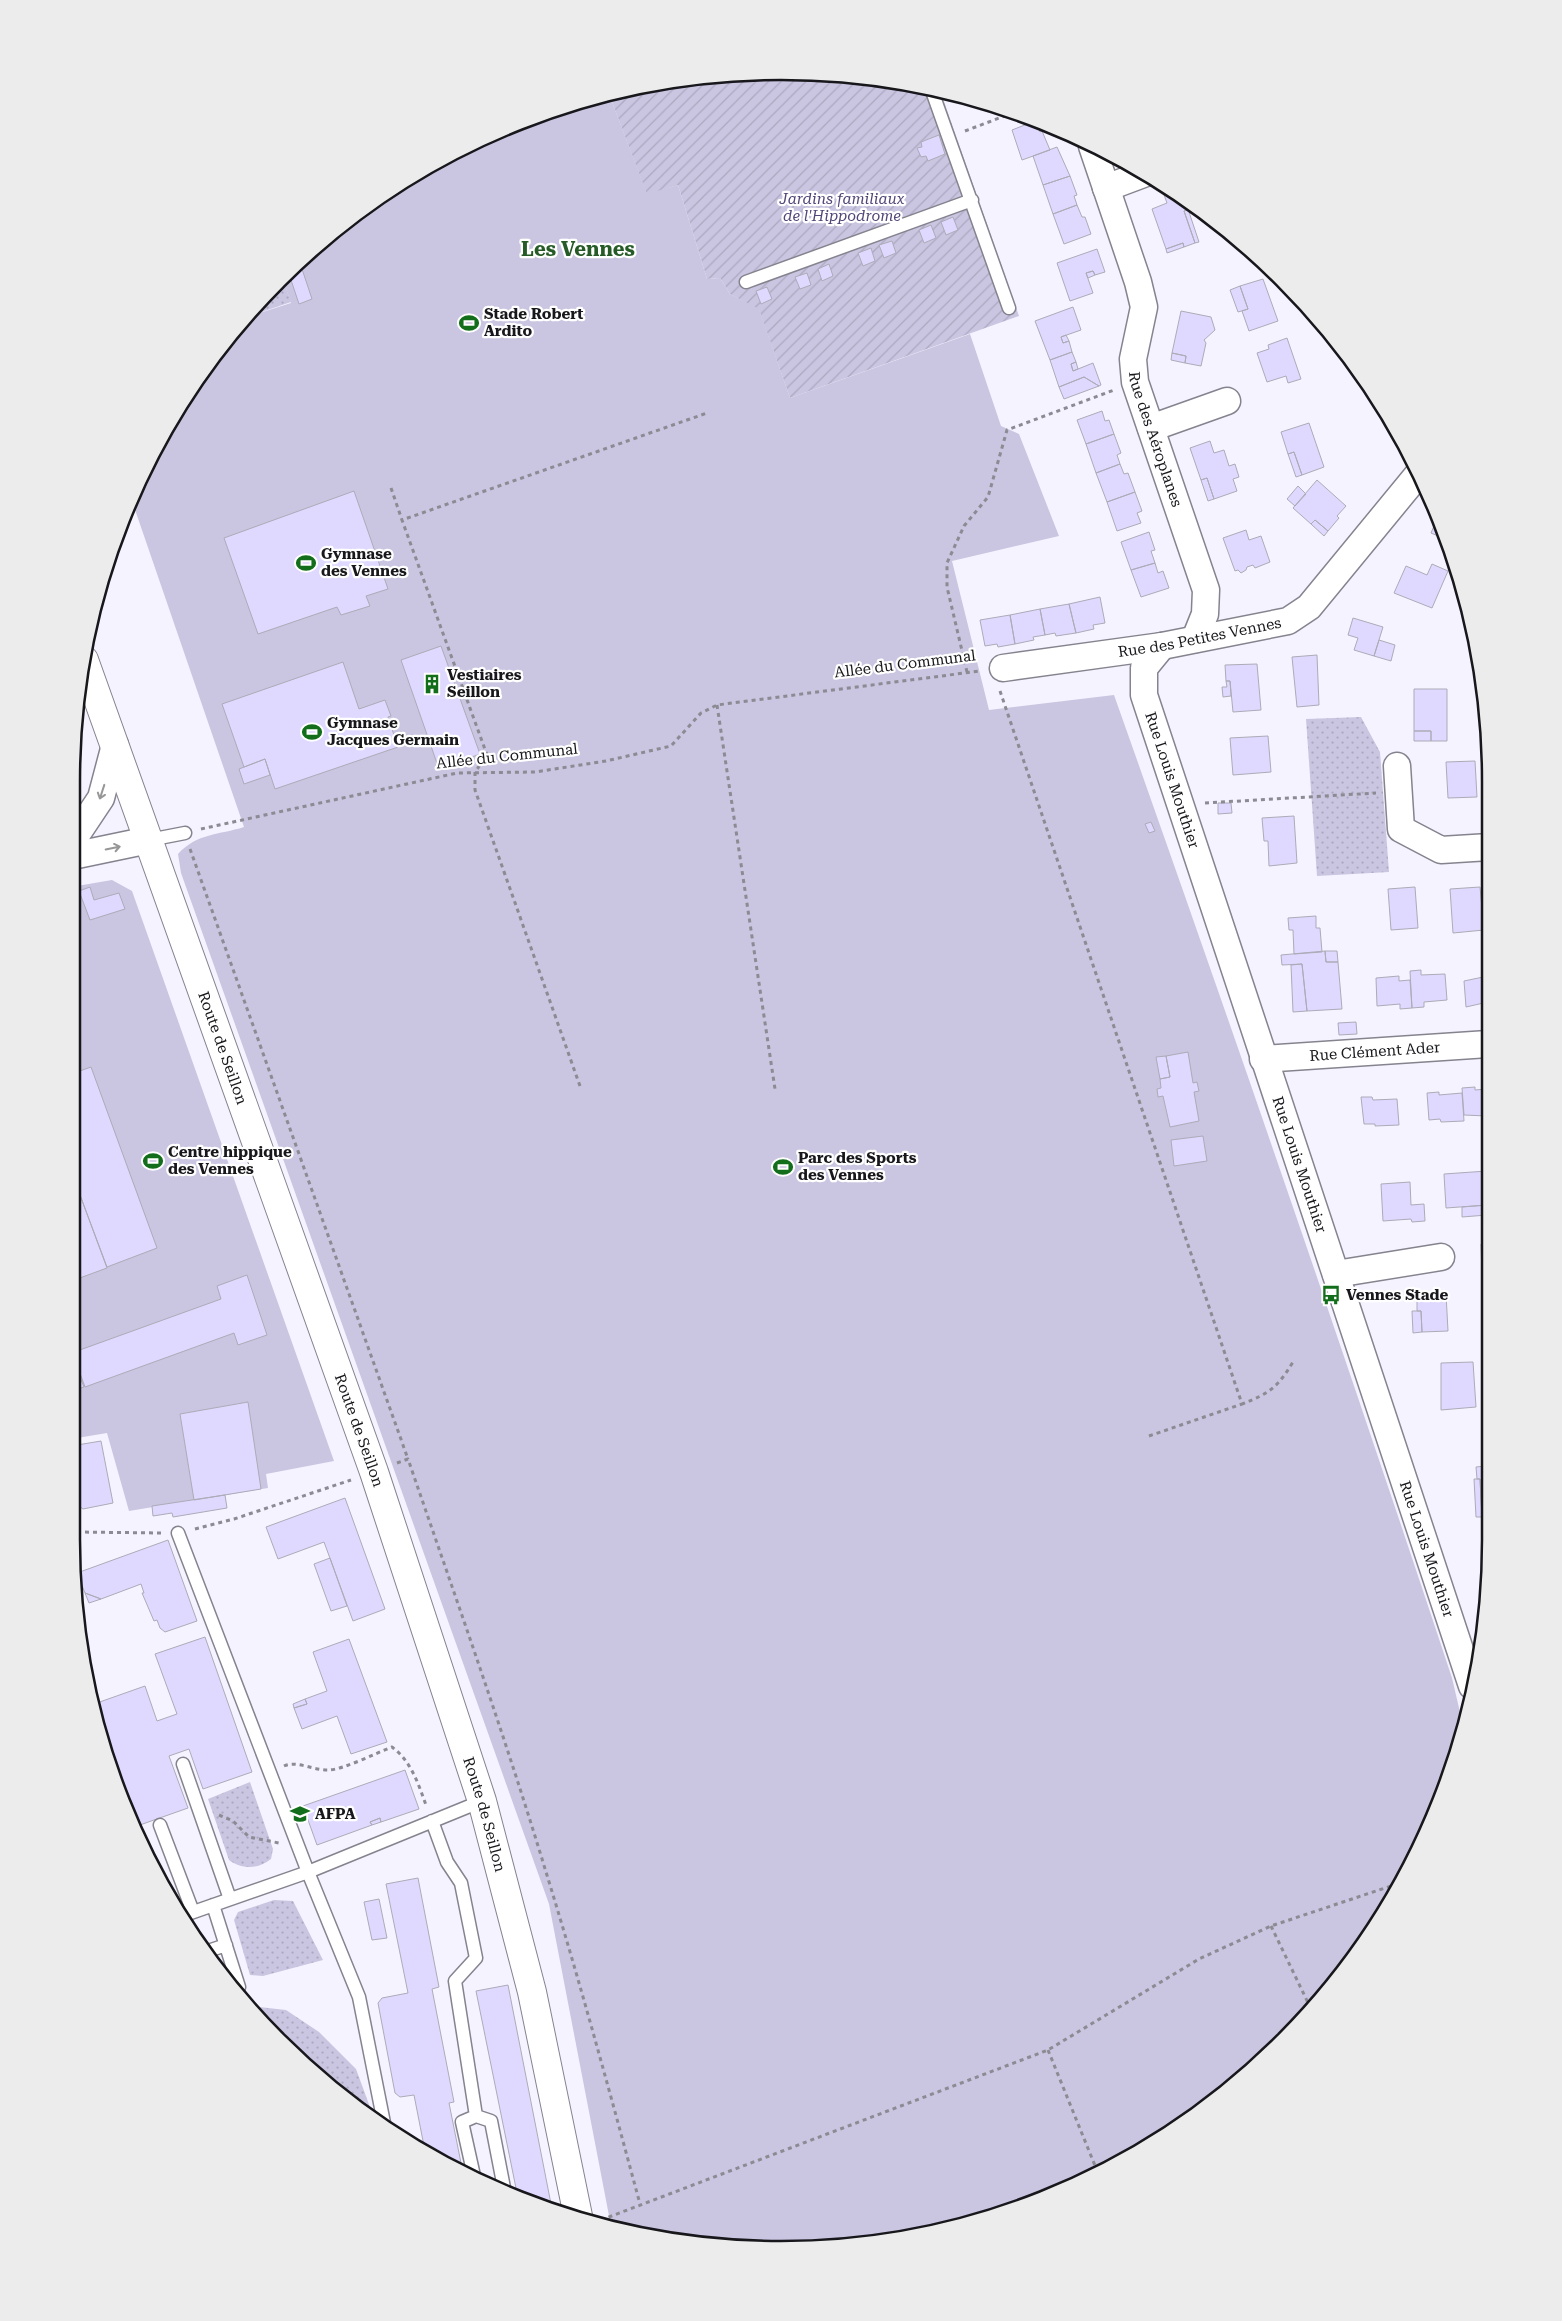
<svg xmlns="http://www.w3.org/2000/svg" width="1562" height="2321" viewBox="0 0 1562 2321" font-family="'Roboto Serif',serif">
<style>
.grass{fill:url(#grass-dots)}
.garden{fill:url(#garden-furrows)}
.pitch{fill:#cac5e1}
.building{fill:#dfd8ff;stroke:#adabb7}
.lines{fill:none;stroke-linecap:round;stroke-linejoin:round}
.service-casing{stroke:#85838e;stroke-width:15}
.minor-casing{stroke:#85838e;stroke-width:29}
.tertiary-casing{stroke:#85838e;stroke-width:30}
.path{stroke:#8c8a92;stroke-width:3;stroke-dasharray:4 4;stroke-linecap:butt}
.service{stroke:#fff;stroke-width:12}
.minor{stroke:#fff;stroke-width:26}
.tertiary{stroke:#fff;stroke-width:28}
.oneway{stroke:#979798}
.labels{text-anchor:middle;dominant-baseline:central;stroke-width:4.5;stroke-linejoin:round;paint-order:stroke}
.park-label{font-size:15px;font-style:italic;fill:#524578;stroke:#fff}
.poi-label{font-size:15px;font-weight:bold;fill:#18171b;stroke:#fff;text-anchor:start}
.street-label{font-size:15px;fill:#18171b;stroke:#fff}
.district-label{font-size:20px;font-weight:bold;fill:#265b27;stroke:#fff}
.rim{fill:none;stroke:#18171b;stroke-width:2.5}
</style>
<defs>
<pattern id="grass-dots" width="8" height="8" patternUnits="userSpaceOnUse" patternTransform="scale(1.25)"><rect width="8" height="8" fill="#cac5e1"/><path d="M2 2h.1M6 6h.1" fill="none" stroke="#ada8c0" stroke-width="1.8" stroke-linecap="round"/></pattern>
<pattern id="garden-furrows" width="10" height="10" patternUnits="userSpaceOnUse" patternTransform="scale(1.25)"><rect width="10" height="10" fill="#cac5e1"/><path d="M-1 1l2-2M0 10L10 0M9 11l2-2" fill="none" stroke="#ada8c0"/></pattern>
</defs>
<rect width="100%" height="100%" fill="#f5f3ff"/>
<path class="grass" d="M283,280L291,302L244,318L248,313Z
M1361,717L1380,752L1389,872L1317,876L1306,719Z
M250,1782L273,1849L271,1859C259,1869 242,1870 229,1860L208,1799Z
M274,1900L293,1901L323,1960L263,1976L250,1975L234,1920L238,1912Z
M259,2007L286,2010L319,2032L356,2069L374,2118L349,2103L250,2010Z"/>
<path class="garden" d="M735,73L874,77L941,93L1019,316L790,398L759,310L730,294L720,278L707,279L678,185L647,195L609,94Z"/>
<path class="pitch" d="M609,94L647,194L678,185L707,279L720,278L730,294L759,309L790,398L970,334L1001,426L1019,434L1059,536L952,561L989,710L1114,695C1230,1022 1343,1349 1452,1678L1463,1725L1453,1768L1418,1854L1314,2008L1213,2103L1136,2155L1052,2196L920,2236L734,2248L642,2236L611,2226L549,1904L181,873L178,854C197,833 219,835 244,827L131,498L144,467L244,318L291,303L283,280L349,218L467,144L598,95Z
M112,880L132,891L334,1461L266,1474L268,1488L129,1511L107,1433L77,1438V886Z"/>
<path class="building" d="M625,91V93L614,96L613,93Z
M991,105L1005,108L993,112Z
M1035,121L1040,132L1042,131L1050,150L1022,160L1012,130Z
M939,135L945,154L928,161L926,156L921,157L917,148L922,147L921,142Z
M1057,147L1070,176L1043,185L1033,156Z
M1070,176L1077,195L1074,196L1077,205L1053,214L1043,185Z
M1169,190L1185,202L1188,209L1184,211L1195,243L1184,247L1183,243L1166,249L1152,209L1167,203L1163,192Z
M1077,205L1082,217H1085L1091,234L1064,244L1053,214Z
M1188,209L1199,242L1195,243L1184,211Z
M953,217L958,230L946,235L941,222Z
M931,225L936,238L924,243L919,230Z
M892,241L896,253L884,258L879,245Z
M1183,243L1184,247L1167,253L1166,249Z
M871,248L875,261L863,266L858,253Z
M1097,249L1105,272L1095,275L1093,271L1086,273L1093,293L1070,301L1057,263Z
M300,263L312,299L299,304L289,274Z
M829,264L833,276L822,281L818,269Z
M1093,271L1095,275L1088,278L1086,273Z
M807,273L811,285L800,289L795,277Z
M1263,279L1278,321L1249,331L1242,311L1248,309L1240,286Z
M1283,284L1294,295L1288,297Z
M1240,286L1248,309L1238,312L1230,290Z
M767,287L772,299L761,304L756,291Z
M1073,307L1081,330L1061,337L1063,343L1069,341L1072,352L1050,360L1035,321Z
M1181,311L1211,317L1215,330L1204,340L1206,343L1201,366L1185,363L1186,356L1172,353Z
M1066,335L1069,341L1063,343L1061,337Z
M1287,338L1301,379L1288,383L1286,376L1267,382L1257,353L1269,349L1268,345Z
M1072,352L1076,362L1071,364L1073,371L1093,363L1101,385L1099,386L1084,377L1059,387L1050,360Z
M1172,353L1186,356L1185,363L1171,360Z
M1076,362L1078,369L1073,371L1071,364Z
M1084,377L1099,386L1064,399L1059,387Z
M1367,386L1376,401L1373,402Z
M1102,411L1105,421L1109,420L1114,434L1086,444L1077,420Z
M1309,423L1324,467L1302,475L1294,452L1288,454L1281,432Z
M1114,434L1121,453L1117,455L1120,464L1096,473L1086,444Z
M1210,441L1214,453L1224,450L1229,466L1235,464L1239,477L1233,479L1237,491L1214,499L1207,478L1201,480L1190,448Z
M1294,452L1302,475L1296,477L1288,454Z
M1120,464L1124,474L1128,473L1135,492L1107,502L1096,473Z
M1207,478L1214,499L1208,501L1201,480Z
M1317,480L1346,506L1337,516L1339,518L1328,531L1315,520L1311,524L1293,508Z
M1298,486L1306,494L1295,506L1287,499Z
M354,491L388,589L366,596L370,606L341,615L337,607L258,634L224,538Z
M1135,492L1142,511L1137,513L1141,523L1117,531L1107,502Z
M1437,519L1445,539L1431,533Z
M1315,520L1328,531L1324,536L1311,524Z
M1246,530L1249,540L1261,536L1270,562L1255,568L1253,565L1247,567L1246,570L1241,573L1238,570L1235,571L1223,538Z
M1149,532L1155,550L1151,551L1155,563L1131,570L1121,542Z
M1155,563L1158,573L1163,571L1169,588L1141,597L1131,570Z
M1432,564L1448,571L1432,608L1394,593L1406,566L1427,575Z
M1100,597L1105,623L1093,625L1094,629L1076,633L1069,604Z
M1069,604L1076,633L1056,636L1055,633L1045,635L1040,609Z
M1040,609L1045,635L1033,637L1034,640L1015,644L1010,615Z
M1010,615L1015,644L998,647L997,644L985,646L980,620Z
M1353,618L1383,627L1374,656L1354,650L1358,638L1348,635Z
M1379,640L1395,645L1391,661L1374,656Z
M441,646L480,754L439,769L401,660Z
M1317,655L1319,705L1297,707L1292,657Z
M343,662L359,709L385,700L391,716L388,717L398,747L275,789L265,759L244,767L222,704Z
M1257,664L1261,710L1233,712L1230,681H1226L1225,665Z
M1226,681H1230L1231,696L1223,697L1222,687H1227Z
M1414,689H1447V741H1431V731H1414Z
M1414,731H1431V741H1414Z
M1268,736L1271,772L1233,775L1230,738Z
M265,759L270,775L244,784L239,769Z
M1475,761L1477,797L1448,798L1446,762Z
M1218,803H1231L1232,813L1218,814Z
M1294,816L1297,863L1269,866L1268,841H1264L1262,818Z
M1151,822L1155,831L1149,833L1145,824Z
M90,887L94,900L119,893L125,909L90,920L79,891Z
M1415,887L1418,928L1391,930L1388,889Z
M1480,887L1484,930L1453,933L1450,889Z
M1316,916V928H1320L1322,952L1294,954L1293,930H1289L1288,918Z
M1325,951L1326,962H1338L1342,1009L1307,1011L1302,964L1282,965L1281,955Z
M1325,951H1337L1338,962H1326Z
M1302,964L1307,1011L1293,1012L1291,965Z
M1421,970V975L1445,974L1447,1000L1424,1002V1007L1412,1008L1410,971Z
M1399,976V981L1410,980L1412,1008L1400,1009V1004L1377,1006L1376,978Z
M1488,976V1002L1466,1007L1464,981Z
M1356,1022L1357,1034L1339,1035L1338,1023Z
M1188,1052L1193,1083L1197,1082L1199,1091L1194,1092L1199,1121L1170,1127L1163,1096L1158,1097L1157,1089L1161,1088L1160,1079L1170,1077L1166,1056Z
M1166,1056L1170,1077L1160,1079L1156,1057Z
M91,1067L157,1248L107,1267L77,1187V1072Z
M1475,1087V1090L1487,1089V1116L1464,1115L1462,1088Z
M1439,1092V1095L1462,1093L1464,1121L1441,1122L1440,1119L1429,1120L1427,1093Z
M1361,1097H1372L1373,1100L1397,1099L1399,1125L1375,1126V1124H1364Z
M1203,1136L1207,1161L1174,1166L1171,1140Z
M1487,1171V1205L1446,1208L1444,1174Z
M1410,1182L1411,1205L1424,1204L1425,1221L1412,1222L1411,1219L1383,1221L1381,1184Z
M77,1187L107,1268L77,1279Z
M1487,1205V1215L1462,1217V1207Z
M1481,1244H1487L1486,1274H1482Z
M247,1275L267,1335L238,1345L234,1333L85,1387L77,1365V1351L221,1299L217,1286Z
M1446,1294L1448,1331L1422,1332L1421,1311H1417V1296Z
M1412,1311H1421L1422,1332L1413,1333Z
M1473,1362L1476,1407L1441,1410V1363Z
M77,1370L84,1387L77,1389Z
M248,1402L261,1489L194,1500L180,1414Z
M101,1441L113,1503L83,1509L79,1506L77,1500V1445Z
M1485,1466V1517H1482L1480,1479H1477L1476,1467Z
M1474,1479H1480L1482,1517H1476Z
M225,1495L227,1508L173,1517L172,1513L153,1516L152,1506Z
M345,1498L385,1609L353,1621L324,1542L278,1559L266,1527Z
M168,1540L197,1621L165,1632L160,1628L157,1620L154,1621L142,1593H144L141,1584L101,1599L85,1593L77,1573Z
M330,1558L347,1606L331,1611L314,1564Z
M85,1593L101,1599L89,1603Z
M205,1637L252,1772L203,1789L189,1749L169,1756L188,1808L137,1826L109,1768L94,1704L145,1686L157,1721L177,1714L155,1654Z
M349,1639L387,1742L351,1754L337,1716L302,1729L294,1708L307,1704L305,1699L327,1691L313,1652Z
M305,1699L307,1704L294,1708L293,1704Z
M405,1770L419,1809L381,1822L380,1818L370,1822L372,1825L317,1845L303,1806Z
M380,1818L381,1822L372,1825L370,1822Z
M418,1878L439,1987L432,1989L454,2102L449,2103L462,2168L424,2146L414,2095L400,2097L395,2093L378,2003L382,1998L408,1993L386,1884Z
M379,1899L387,1938L372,1940L364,1902Z
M508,1985L552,2209L518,2198L476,1991Z"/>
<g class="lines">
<defs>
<path id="service" d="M932,91L1009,308
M746,282L972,200
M149,840L185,833
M178,1533L308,1872L359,1997L384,2123
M183,1764L230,1899
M432,1821L447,1862L461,1883L476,1958L455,1981L476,2116
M160,1825L193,1912
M213,1905L239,1987L233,1989
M182,1916L308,1872L482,1801
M205,1952L226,1945
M474,2176L462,2122L476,2116L491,2121L505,2193"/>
<g id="minor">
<path id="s1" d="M1092,146L1138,282L1144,307L1133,359L1135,382L1206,590L1205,614L1195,639"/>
<path d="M1106,188L1146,173"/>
<path d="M1151,428L1227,401"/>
<path id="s2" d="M1162,646L1144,668V695L1472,1686"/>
<path id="s3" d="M1003,668L1162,646L1288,621L1309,607L1420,472"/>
<path d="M1397,766L1401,829L1441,850L1489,847"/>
<path d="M77,834L101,798L115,745"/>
<path d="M77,855L149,840"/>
<path id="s4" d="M1263,1059L1488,1044"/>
<path d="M1336,1274L1441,1257"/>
</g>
<g id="tertiary">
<path id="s5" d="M84,660L374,1472L482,1801L532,1992L578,2216"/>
</g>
</defs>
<use href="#service" class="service-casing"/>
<use href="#minor" class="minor-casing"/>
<use href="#tertiary" class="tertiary-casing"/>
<path class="path" d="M965,131L1015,112
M391,488L402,520
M967,672L947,587V563L964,526L988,497L1007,430L1114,390
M1000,691L1242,1404C1270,1393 1277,1388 1293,1362
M717,705L775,1089
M1205,803L1376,793
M201,829L457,773L535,772L606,761L671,746L701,713L717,705L980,671
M190,849L408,1459
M580,1086L475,790V772L487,755L402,520L707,413
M1149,1436L1242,1404
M397,1463L408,1459C455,1596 504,1733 546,1872C580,1982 610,2093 640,2204
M195,1529L234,1519L351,1480
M77,1532L162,1533
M284,1766C297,1760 314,1771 329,1770C345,1769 376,1753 392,1747C411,1761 418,1783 426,1805
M219,1815L233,1821L249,1837L279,1843
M1271,1926L1312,2011
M1048,2050L1098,2173
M601,2220L1048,2050L1199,1959L1271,1926L1397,1884"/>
<use href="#service" class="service"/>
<use href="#minor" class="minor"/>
<use href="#tertiary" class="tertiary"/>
</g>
<defs><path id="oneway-shaft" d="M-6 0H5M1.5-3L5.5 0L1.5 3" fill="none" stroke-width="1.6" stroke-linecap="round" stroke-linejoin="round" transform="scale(1.25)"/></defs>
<g class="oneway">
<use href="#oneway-shaft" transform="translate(102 792) rotate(108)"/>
<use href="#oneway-shaft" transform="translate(113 848) rotate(-12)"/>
</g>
<defs>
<symbol id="stadium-bare" viewBox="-9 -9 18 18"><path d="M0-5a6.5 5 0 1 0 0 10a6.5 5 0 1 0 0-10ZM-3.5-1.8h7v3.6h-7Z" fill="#126e1a" stroke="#fff" stroke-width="2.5" paint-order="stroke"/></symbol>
<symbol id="building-bare" viewBox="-9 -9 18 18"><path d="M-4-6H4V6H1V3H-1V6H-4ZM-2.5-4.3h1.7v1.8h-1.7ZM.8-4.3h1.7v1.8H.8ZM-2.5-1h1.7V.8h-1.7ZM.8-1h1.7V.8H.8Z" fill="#126e1a" stroke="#fff" stroke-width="2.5" paint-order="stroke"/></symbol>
<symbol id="bus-bare" viewBox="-9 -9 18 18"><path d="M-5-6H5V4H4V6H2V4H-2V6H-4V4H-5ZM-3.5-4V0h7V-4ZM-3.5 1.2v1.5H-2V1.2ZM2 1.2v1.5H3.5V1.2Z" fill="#126e1a" stroke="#fff" stroke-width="2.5" paint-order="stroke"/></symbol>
<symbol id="university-bare" viewBox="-9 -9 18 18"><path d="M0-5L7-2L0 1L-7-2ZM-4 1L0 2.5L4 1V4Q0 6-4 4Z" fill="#126e1a" stroke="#fff" stroke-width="2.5" paint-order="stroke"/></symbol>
</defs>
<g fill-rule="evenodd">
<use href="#stadium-bare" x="455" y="309" width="28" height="28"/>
<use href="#stadium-bare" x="292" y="549" width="28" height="28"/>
<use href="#building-bare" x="418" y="670" width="28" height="28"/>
<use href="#stadium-bare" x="298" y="718" width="28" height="28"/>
<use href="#stadium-bare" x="139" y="1147" width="28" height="28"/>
<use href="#stadium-bare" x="769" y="1153" width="28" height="28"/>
<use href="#bus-bare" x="1317" y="1281" width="28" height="28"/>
<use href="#university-bare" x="286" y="1800" width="28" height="28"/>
</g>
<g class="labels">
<g class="park-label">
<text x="842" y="199">Jardins familiaux<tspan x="842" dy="17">de l'Hippodrome</tspan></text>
</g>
<g class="poi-label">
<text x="484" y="314">Stade Robert<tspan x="484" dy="17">Ardito</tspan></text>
<text x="321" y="554">Gymnase<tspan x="321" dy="17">des Vennes</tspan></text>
<text x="447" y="675">Vestiaires<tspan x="447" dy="17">Seillon</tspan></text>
<text x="327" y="723">Gymnase<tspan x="327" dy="17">Jacques Germain</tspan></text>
<text x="168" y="1152">Centre hippique<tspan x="168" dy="17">des Vennes</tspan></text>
<text x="798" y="1158">Parc des Sports<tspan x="798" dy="17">des Vennes</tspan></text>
<text x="1346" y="1295">Vennes Stade</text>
<text x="315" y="1814">AFPA</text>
</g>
<g class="street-label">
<text stroke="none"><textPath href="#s1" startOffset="306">Rue des Aéroplanes</textPath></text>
<text stroke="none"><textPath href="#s3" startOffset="199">Rue des Petites Vennes</textPath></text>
<text transform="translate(905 664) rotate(-7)">Allée du Communal</text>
<text transform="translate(507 756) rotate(-6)">Allée du Communal</text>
<text stroke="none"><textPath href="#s2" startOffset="145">Rue Louis Mouthier</textPath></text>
<text stroke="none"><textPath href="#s5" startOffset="412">Route de Seillon</textPath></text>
<text stroke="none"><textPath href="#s4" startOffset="112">Rue Clément Ader</textPath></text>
<text stroke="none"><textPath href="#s2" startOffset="550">Rue Louis Mouthier</textPath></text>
<text stroke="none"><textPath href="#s5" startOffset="818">Route de Seillon</textPath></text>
<text stroke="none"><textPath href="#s2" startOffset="955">Rue Louis Mouthier</textPath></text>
<text stroke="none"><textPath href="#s5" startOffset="1222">Route de Seillon</textPath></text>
</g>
<g class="district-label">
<text x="578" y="249">Les Vennes</text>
</g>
</g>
<path d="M0 0H1562V2321H0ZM781 80H781A701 701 0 0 1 1482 781V1540A701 701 0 0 1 781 2241H781A701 701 0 0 1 80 1540V781A701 701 0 0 1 781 80Z" fill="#edeced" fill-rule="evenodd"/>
<path class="rim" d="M781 80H781A701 701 0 0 1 1482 781V1540A701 701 0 0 1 781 2241H781A701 701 0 0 1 80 1540V781A701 701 0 0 1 781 80Z"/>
</svg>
